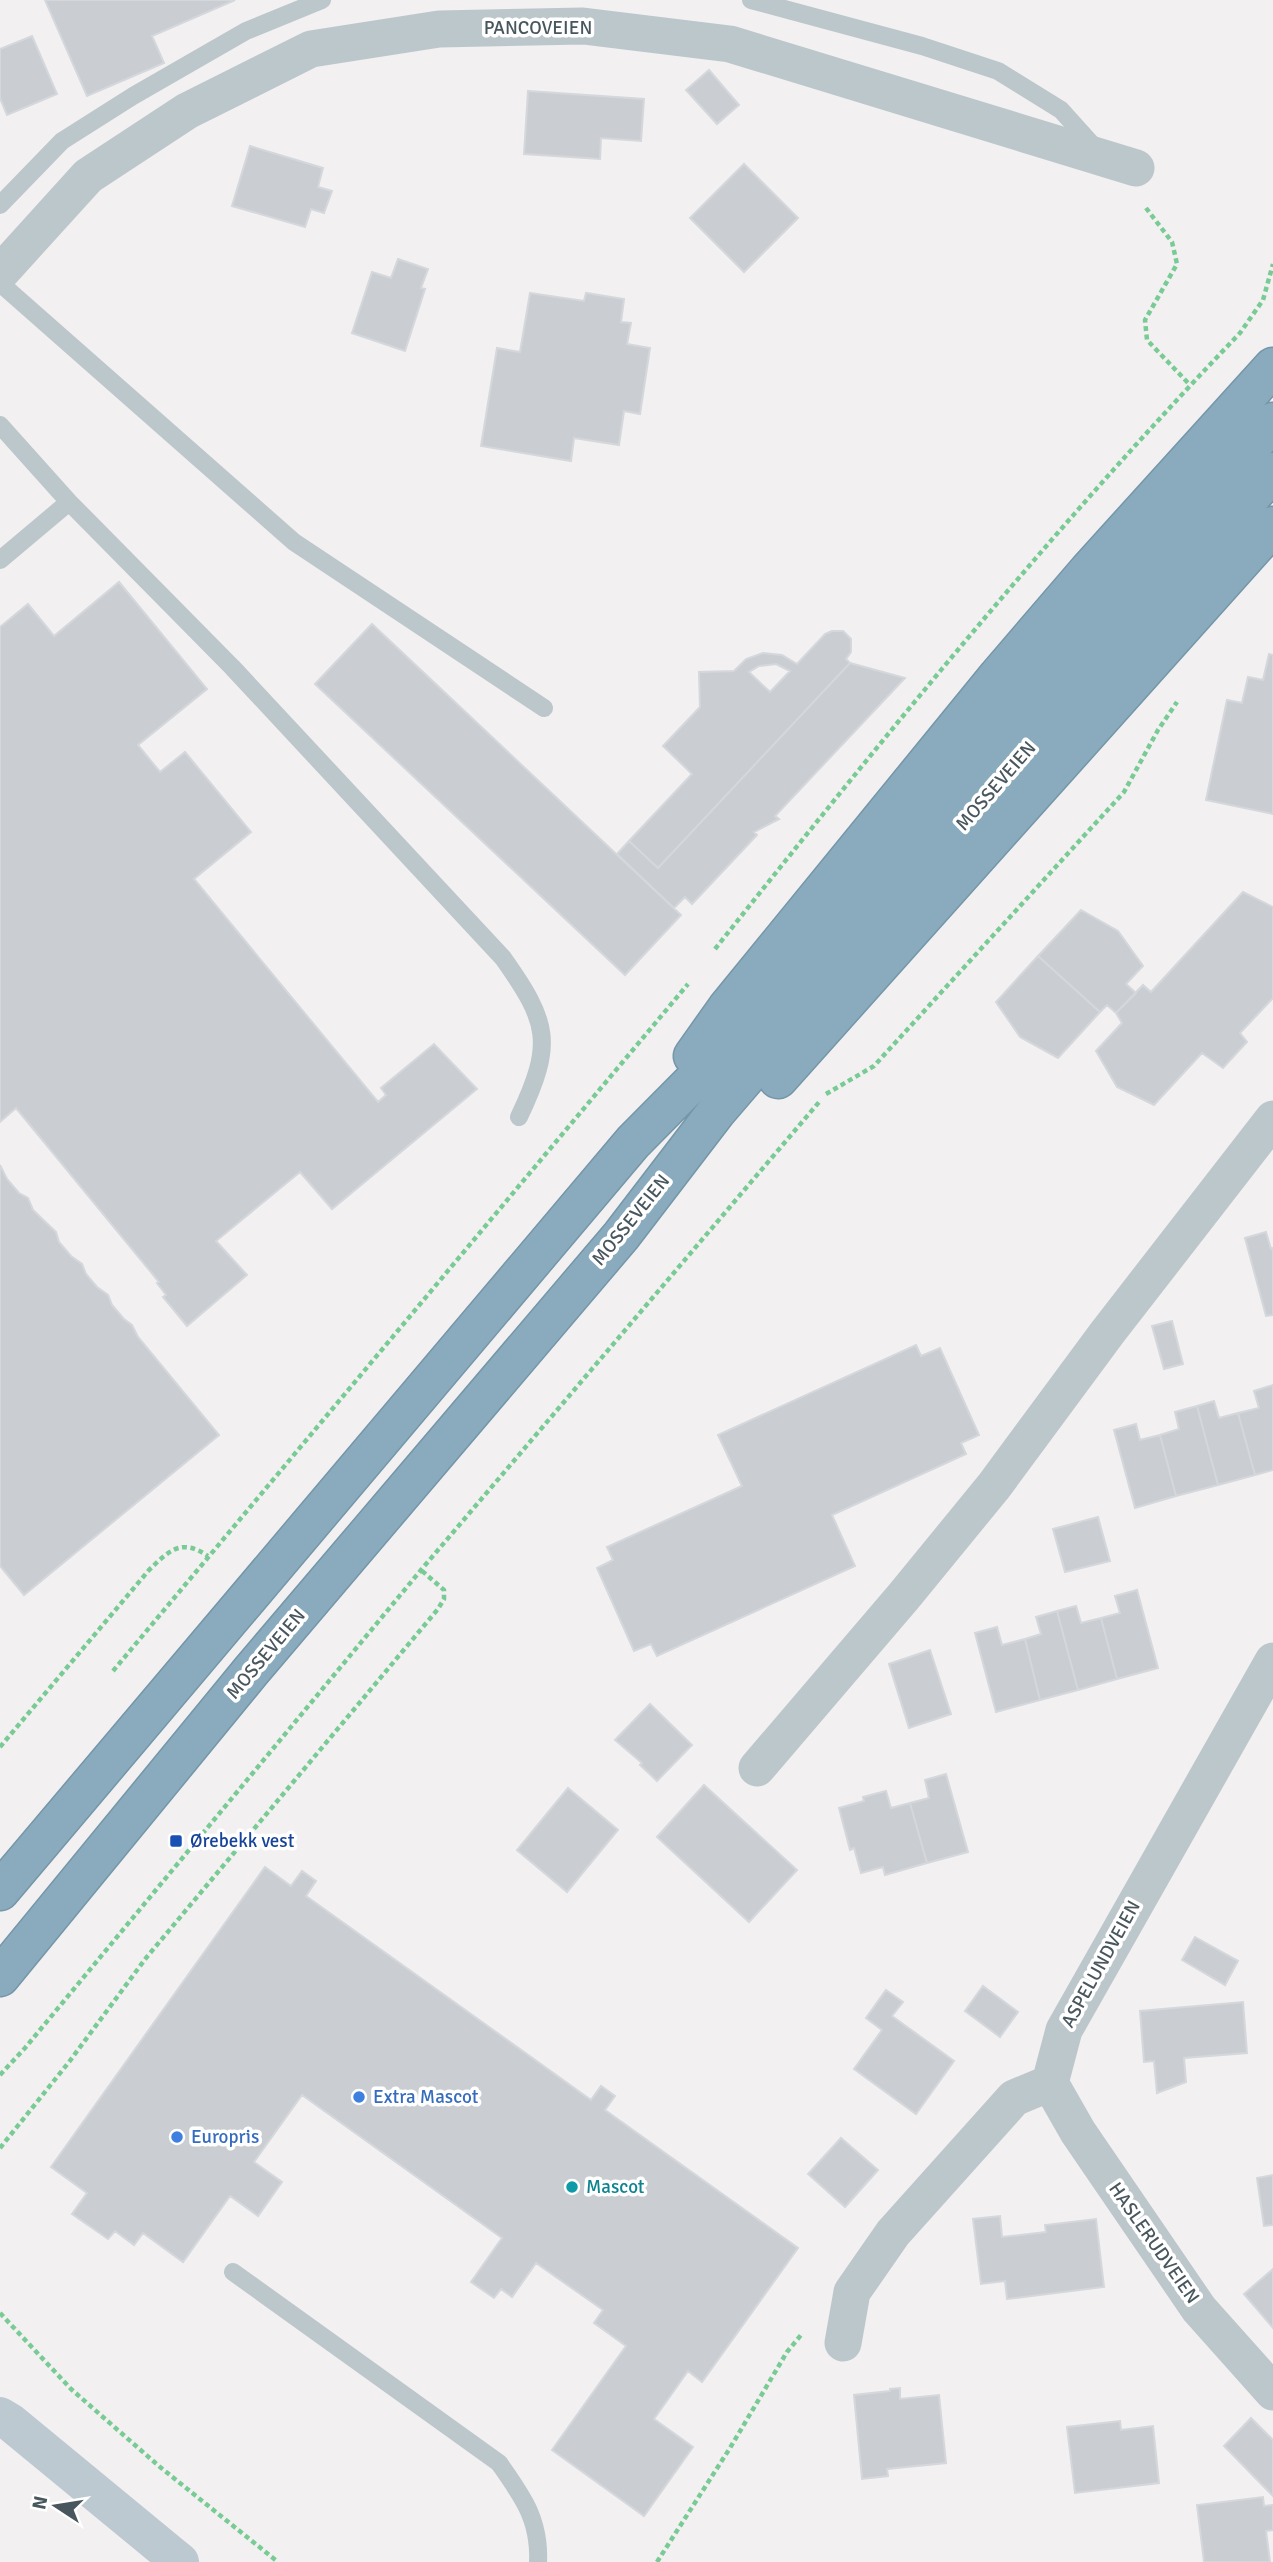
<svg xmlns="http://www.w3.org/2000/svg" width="1273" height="2562" viewBox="0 0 1273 2562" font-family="Signika,sans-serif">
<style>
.building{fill:#caced2;stroke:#d4d7db;stroke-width:2;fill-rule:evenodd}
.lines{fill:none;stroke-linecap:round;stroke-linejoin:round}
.highway-casing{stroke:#7496a9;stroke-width:41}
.path{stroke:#79cb95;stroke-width:4.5;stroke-dasharray:5 3.5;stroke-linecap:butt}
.lane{stroke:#bcc7cc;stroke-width:18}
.street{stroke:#bcc7cc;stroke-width:37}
.secondary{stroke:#bcc9d1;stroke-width:38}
.highway{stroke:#89abbd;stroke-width:38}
.transit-dot{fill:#1a4fb4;stroke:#fff;stroke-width:2.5}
.shop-dot{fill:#3f7fe0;stroke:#fff;stroke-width:2.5}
.culture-dot{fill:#0f9aa8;stroke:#fff;stroke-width:2.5}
.labels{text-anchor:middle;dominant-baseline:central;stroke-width:7;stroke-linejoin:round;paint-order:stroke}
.street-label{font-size:19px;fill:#48565d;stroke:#fff}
.transit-label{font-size:19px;fill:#164399;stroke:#fff;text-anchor:start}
.shop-label{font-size:19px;fill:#366cbe;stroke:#fff;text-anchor:start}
.culture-label{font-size:19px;fill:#0d838f;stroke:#fff;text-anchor:start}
</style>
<rect width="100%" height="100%" fill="#f2f0f0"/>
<path class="building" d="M45,0H235L152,36L164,63L87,96Z
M32,36L57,94L7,115L0,98V49Z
M709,70L739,105L717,124L686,90Z
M528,91L644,99L641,141L601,138L600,159L524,154Z
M250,146L323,168L318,187L332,191L324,213L311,209L305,227L232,206Z
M744,164L798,218L744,272L690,218Z
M398,259L428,269L421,288L425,289L405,351L352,333L372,272L391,278Z
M530,293L584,301L586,293L624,299L621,322L631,323L627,344L650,348L640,414L624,411L619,445L574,438L571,461L481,446L497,348L520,352Z
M119,582L207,689L138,745L160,772L185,752L251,832L194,879L378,1102L386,1095L381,1088L434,1044L477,1089L332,1209L300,1172L216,1241L247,1275L187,1326L163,1297L166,1295L157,1283L159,1282L16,1108L0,1122V627L28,604L54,636Z
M372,624L681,915L625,975L315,684Z
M832,631H843L851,639V652L846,659L850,663L658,868L629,841L692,774L663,746L700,707L699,672L734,671L746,659L763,653L782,655L797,664L825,634ZM776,664L790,671L770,692L749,672L759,666Z
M1269,654L1273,655V814L1206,800L1227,700L1242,703L1248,677L1263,680Z
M850,663L905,678L775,816L779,819L754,832L757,835L692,904L685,897L674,908L617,854L629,841L658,868Z
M1243,892L1273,907V998L1240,1033L1247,1042L1223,1068L1202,1053L1154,1105L1117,1087L1096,1051L1122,1023L1116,1013L1143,985L1151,992Z
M1081,910L1118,931L1143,966L1126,984L1136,993L1116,1013L1107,1005L1100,1012L1038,956Z
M1038,956L1100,1012L1058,1058L1020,1037L996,1002Z
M0,1165L7,1179L19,1193L28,1198L33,1210L56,1232L59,1242L71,1256L82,1264L86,1274L97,1287L108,1295L112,1305L124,1319L132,1325L138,1337L219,1435L24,1595L0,1566Z
M1266,1232L1271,1249L1273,1248V1315L1266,1316L1245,1238Z
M1172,1321L1183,1364L1164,1369L1152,1326Z
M916,1345L921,1356L940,1348L979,1435L961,1443L966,1454L832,1515L855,1566L657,1656L651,1644L634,1651L597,1568L613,1560L607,1547L742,1486L718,1435Z
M1273,1385V1470L1255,1475L1238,1413L1259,1408L1254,1391Z
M1214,1401L1219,1418L1238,1413L1255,1475L1218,1485L1197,1406Z
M1197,1406L1218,1485L1176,1496L1160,1435L1179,1429L1175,1412Z
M1136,1424L1140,1440L1160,1435L1176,1496L1135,1508L1114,1430Z
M1098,1517L1110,1561L1065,1572L1053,1529Z
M1137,1590L1158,1668L1117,1679L1101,1618L1120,1613L1115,1596Z
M1076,1606L1081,1623L1101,1618L1117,1679L1078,1690L1057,1611Z
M1057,1611L1078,1690L1040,1700L1025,1639L1041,1634L1036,1617Z
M997,1627L1002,1645L1025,1639L1040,1700L996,1712L975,1633Z
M930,1650L951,1714L909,1728L889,1664Z
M650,1704L692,1745L657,1781L640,1765L642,1763L615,1740Z
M946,1774L968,1852L927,1863L910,1803L929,1798L925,1780Z
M704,1785L797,1870L749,1922L657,1837Z
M568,1788L618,1830L567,1892L517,1850Z
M886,1791L891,1808L910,1803L927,1863L885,1875L883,1867L861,1873L854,1848L850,1850L839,1808L864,1801L863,1797Z
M265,1867L291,1886L302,1871L316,1881L306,1896L591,2100L601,2086L615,2096L605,2110L798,2248L702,2382L688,2371L654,2419L693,2447L644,2516L552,2450L626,2346L594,2323L603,2310L536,2263L512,2297L501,2289L494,2298L471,2282L502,2238L302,2095L254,2162L282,2182L258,2216L230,2196L183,2262L143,2233L134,2245L115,2231L108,2239L72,2214L87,2193L51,2167Z
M1195,1937L1238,1961L1225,1985L1182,1960Z
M983,1986L1018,2012L1000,2037L965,2011Z
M886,1990L903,2002L892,2016L954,2061L916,2114L854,2069L882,2030L866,2018Z
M1243,2002L1247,2053L1184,2058L1186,2082L1157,2093L1154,2061L1144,2062L1140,2011Z
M841,2138L878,2170L845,2207L808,2174Z
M1273,2175V2225L1264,2226L1257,2178Z
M1000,2216L1002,2237L1046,2232L1045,2225L1096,2219L1104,2287L1007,2299L1005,2281L981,2284L973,2219Z
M1273,2269V2328L1244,2294Z
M900,2388V2399L939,2395L946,2463L887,2469L888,2476L862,2479L854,2395L890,2391V2389Z
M1251,2418L1273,2440V2496L1224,2446Z
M1120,2421L1121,2430L1153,2426L1159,2483L1075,2493L1067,2427Z
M1263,2497L1264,2506L1273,2505V2530L1266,2531L1270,2562H1204L1197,2505Z"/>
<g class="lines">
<defs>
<path id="highway" d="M693,1056L727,1008L998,676L1089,570L1273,367
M778,1079L1273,526
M0,1891L633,1142L748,1026L1021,704L1135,573L1273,422
M0,1977L251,1671L621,1236L716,1112L1105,659L1273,472"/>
</defs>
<use href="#highway" class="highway-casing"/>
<path class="path" d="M1146,208L1172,242L1177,264L1145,320L1147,340L1190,385
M715,949C883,738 1053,528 1240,333L1263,300L1273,264
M826,1094L874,1066L1124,792L1158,730L1177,702
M113,1671L688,984
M0,1747L149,1570C170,1550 181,1538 208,1556
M0,2075L25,2048L421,1570L820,1101
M0,2148L69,2062L146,1958L438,1609L444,1599V1590L421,1570
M0,2313L71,2389L160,2467L278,2562
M657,2562L730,2448L787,2352L801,2335"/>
<path class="lane" d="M751,0L922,46L998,71L1061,110L1097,150
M0,205L62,141L133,96L246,31L322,0
M0,283L294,542L544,708
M0,425L69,502L232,667L503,958C549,1023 554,1043 519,1117
M0,560L69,502
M233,2272L499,2463C522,2496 540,2519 538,2562"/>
<path class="street" d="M0,273L88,176L187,111L311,49L439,29L583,26L730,44L1136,168
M757,1768L904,1596L994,1486L1107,1333L1273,1119
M1050,2083L1078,2132L1199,2309L1273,2392
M843,2343L852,2292L893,2233L1014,2098L1050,2083L1064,2030L1273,1661"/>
<path class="secondary" d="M0,2416L10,2422L180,2562"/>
<use href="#highway" class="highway"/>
</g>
<rect class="transit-dot" x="169" y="1834" width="14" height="14" rx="3.5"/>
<g class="shop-dot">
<circle cx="359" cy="2097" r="7"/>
<circle cx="177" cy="2137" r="7"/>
</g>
<circle class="culture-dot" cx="572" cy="2187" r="7"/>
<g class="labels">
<g class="street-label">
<text x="538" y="28">PANCOVEIEN</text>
<text transform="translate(996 786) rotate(-49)">MOSSEVEIEN</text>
<text transform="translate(631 1220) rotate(-51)">MOSSEVEIEN</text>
<text transform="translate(266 1654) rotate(-50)">MOSSEVEIEN</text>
<text transform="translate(1101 1964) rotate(-61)">ASPELUNDVEIEN</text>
<text transform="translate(1154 2243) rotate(55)">HASLERUDVEIEN</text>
</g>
<g class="transit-label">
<text x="190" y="1841">Ørebekk vest</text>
</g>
<g class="shop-label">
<text x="373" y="2097">Extra Mascot</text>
<text x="191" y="2137">Europris</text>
</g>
<g class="culture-label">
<text x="586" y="2187">Mascot</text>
</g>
</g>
<g transform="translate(56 2506) rotate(282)" stroke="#ffffff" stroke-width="5" paint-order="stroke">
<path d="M0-5L12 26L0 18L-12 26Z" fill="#48565d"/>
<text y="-10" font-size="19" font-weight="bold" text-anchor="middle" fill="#48565d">N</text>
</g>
</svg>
